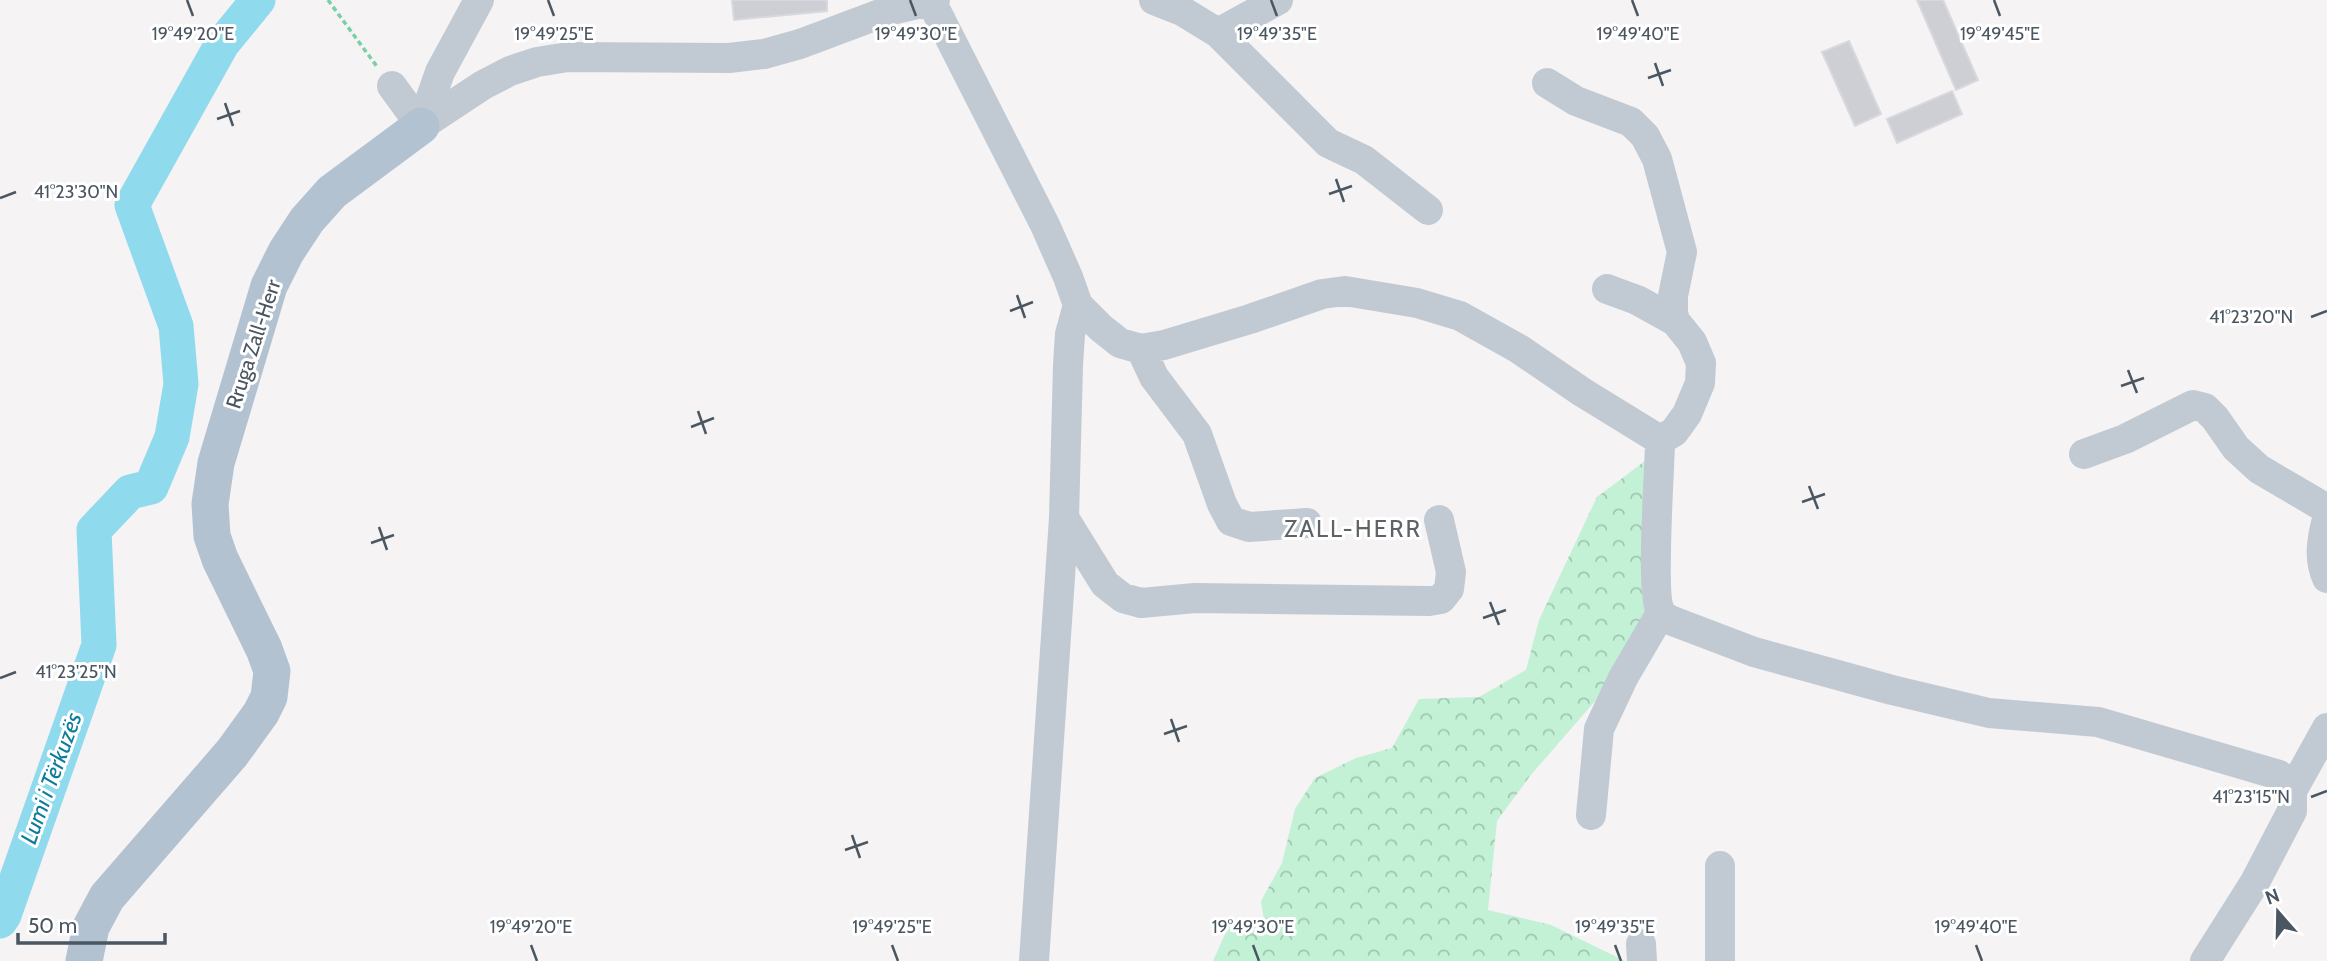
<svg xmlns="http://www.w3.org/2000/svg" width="2327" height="961" viewBox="0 0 2327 961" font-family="Cabin,sans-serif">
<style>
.forest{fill:url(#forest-crowns)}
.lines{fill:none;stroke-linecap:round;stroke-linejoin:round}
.river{stroke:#90daee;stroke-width:35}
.building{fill:#cdcfd5;stroke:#d7d9de;stroke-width:2}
.path{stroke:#7ad0a6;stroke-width:3.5;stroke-dasharray:5 3.5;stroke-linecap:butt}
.minor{stroke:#c1cad2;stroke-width:30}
.major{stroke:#b3c2d1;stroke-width:37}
.ticks{fill:none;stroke:#4a5661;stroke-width:2.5}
.labels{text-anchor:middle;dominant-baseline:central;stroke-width:6;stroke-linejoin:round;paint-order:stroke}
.street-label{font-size:21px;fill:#4a5661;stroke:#fff}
.water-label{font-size:23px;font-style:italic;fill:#0c7c9b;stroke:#fff}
.quarter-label{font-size:24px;letter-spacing:2px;fill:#5f6368;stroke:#fff}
.ticks-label{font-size:18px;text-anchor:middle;fill:#4a5661;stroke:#fff;stroke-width:6;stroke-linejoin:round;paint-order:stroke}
</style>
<defs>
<pattern id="forest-crowns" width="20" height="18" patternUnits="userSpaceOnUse" patternTransform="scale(1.75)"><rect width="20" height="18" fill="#c3f1d5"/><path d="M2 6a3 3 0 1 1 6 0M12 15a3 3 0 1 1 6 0" fill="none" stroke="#a0c6b0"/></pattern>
</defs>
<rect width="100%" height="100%" fill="#f5f3f3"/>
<path class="forest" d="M1653,455L1650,615L1596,700L1530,776L1497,821L1488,910L1551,925L1625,961H1213L1230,923L1265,926L1261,901L1282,863L1295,809L1315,778L1356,758L1392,748L1419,699L1479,697L1526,670L1539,620L1597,497Z"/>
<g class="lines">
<path class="river" d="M0,921L4,915L99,645L94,530L130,492L151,487L172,437L181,384L176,326L132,205L222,44L258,0"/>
</g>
<path class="building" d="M732,0H827V11L734,20Z
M1917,0H1943L1978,80L1956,90Z
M1849,41L1881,114L1855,126L1822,52Z
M1952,91L1962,114L1897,143L1887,119Z"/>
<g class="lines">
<path class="path" d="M328,0L378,68"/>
<path class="minor" d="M1154,0L1182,11L1218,33L1328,143L1364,160L1428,210
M931,1L1045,225L1068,277L1078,305L1070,334L1068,365L1064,518L1034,961
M1218,33L1278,0
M392,86L421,126
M421,126L483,85L510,71L537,62L568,57L729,58L764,54L800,44L888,11L935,0
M421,126L440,72L479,0
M1607,289L1637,300L1675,321
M1078,305L1101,328L1120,343L1141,349L1164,345L1250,319L1322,294L1345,291L1417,303L1460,316L1519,349L1582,392L1660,440L1674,432L1687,414L1700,383L1701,363L1692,342L1675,321L1673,312V296L1682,252L1657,159L1645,136L1631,122L1576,101L1547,83
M1141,349L1154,377L1197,434L1222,504L1231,521L1249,527L1307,523
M1660,440C1660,468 1650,596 1661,613C1663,616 1667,618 1670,620L1754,652L1892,690L1989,713L2098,722L2279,775L2288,783L2292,791V811L2255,882L2205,961
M2084,454L2125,439L2193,405L2205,408L2215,418L2236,448L2259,469L2327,509
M1064,518L1105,584L1123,598L1141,603L1195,598L1429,601L1441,599L1449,589L1451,572L1439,520
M2327,519C2322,539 2318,558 2327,578
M2292,791L2327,728
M1591,815L1599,729L1623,678L1661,613
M1720,866V961
M1641,944L1642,961"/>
<path class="major" d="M84,961L91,927L107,897L232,753L261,713L269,697L272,671L264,649L220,559L212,536L210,504L216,463L269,286L286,252L307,220L332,192L421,126"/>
</g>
<path class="ticks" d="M187,0L193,16M548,0L554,16M910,0L916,16M1271,0L1277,16M1632,0L1638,16M1994,0L2000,16M1655,63L1663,86M1648,78L1671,70M225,103L233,126M217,119L240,111M1336,179L1344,202M1329,194L1352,186M0,198L16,192M1017,295L1025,318M1010,311L1033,302M2311,317L2327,311M2128,370L2137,393M2121,386L2144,378M698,411L706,434M691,427L714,418M1809,486L1818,509M1802,502L1825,494M379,527L387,550M371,543L394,535M1490,602L1499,625M1483,618L1506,610M0,678L16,672M1171,719L1179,742M1164,734L1187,726M2311,797L2327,791M852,835L860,858M845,850L868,842M531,945L537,961M892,945L898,961M1253,945L1259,961M1615,945L1621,961M1976,945L1982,961"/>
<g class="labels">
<g class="street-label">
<text transform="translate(253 344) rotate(-72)">Rruga Zall-Herr</text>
</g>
<g class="water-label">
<text transform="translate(51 778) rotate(-70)">Lumi i Tërkuzës</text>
</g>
<g class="quarter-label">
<text x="1353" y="528">ZALL-HERR</text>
</g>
</g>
<g class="ticks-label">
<text x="193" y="40">19°49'20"E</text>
<text x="554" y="40">19°49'25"E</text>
<text x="916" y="40">19°49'30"E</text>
<text x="1277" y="40">19°49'35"E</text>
<text x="1638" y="40">19°49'40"E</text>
<text x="2000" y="40">19°49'45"E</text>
<text x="76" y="198">41°23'30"N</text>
<text x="2251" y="323">41°23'20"N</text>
<text x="76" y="678">41°23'25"N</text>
<text x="2251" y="803">41°23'15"N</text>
<text x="531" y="933">19°49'20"E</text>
<text x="892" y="933">19°49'25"E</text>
<text x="1253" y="933">19°49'30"E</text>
<text x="1615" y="933">19°49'35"E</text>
<text x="1976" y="933">19°49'40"E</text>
</g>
<g transform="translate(2278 912) rotate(340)" stroke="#ffffff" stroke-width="5" paint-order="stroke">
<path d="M0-5L12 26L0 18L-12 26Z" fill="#4a5661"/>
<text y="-10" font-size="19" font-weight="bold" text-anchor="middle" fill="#4a5661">N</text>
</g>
<path d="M18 933v10h147v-10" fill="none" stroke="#4a5661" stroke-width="3.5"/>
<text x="28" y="933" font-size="21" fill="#4a5661" stroke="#ffffff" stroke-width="5" paint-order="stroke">50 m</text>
</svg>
